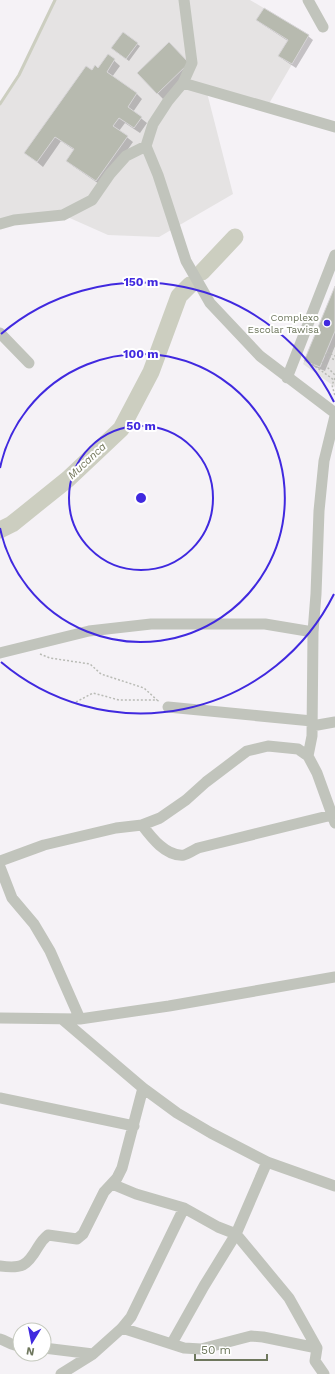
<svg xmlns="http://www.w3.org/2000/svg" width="335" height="1374" viewBox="0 0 335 1374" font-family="'Work Sans',sans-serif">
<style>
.built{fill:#e5e3e3}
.shadow{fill:#0003}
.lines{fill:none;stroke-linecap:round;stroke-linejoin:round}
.stream{stroke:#cccec0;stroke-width:3}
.river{stroke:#cccec0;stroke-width:17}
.building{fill:#b7baaf;stroke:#d7d5d7}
.path{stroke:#b9bbb5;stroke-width:1.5;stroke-dasharray:2 2;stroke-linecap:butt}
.street{stroke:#c1c4bc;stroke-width:11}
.ring{fill:none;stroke:#4029df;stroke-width:2}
.poi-dot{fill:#4029df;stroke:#fff;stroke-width:1.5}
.labels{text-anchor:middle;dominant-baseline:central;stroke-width:4;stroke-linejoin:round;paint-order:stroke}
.poi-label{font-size:10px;fill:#6e775d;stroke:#fff;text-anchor:end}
.water-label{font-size:11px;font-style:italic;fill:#74785c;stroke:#fff}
.centre{fill:#4029df;stroke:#fff;stroke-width:2}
.ring-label{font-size:12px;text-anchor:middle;font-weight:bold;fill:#4029df;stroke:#fff;stroke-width:4;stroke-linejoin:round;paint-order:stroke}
</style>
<rect width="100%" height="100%" fill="#f5f2f6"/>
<path class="built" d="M55,0H250L309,35L267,107L205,85L233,194L159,237L108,235L63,215L0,224V104L19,75Z
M335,286V387L303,364Z"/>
<path class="shadow" d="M264,9L308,36L313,40L296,68L284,60L279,56L288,41L262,24L257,20Z
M137,44L140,46L129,61L115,51Z
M169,44L194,69L163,99L138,73Z
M108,55L120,66L112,77L137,94L142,99L133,112L147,123L140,133L125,123L119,131L133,142L102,186L73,166L67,161L74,150L61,141L43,167L26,153L92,71L99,69Z
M335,288V346L325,371L310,365L305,361Z"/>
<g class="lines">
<path class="stream" d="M0,104L19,75L55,0"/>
<path class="river" d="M202,272L235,237
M0,530L12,524L68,479L121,429L151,372L179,296L190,285"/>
</g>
<path class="building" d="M264,8L309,35L292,64L278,56L288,40L256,20Z
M123,32L138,43L126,59L111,48Z
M169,42L189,63L157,94L137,73Z
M108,54L115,59L107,72L137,93L128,107L142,117L134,128L119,118L113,126L128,136L96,181L66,161L74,149L55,137L37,162L24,153L86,66L92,70L95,65L98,68Z
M335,286V331L320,367L304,361Z"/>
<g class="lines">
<path class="path" d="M327,352L335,356
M330,354L335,344
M325,355L335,360
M322,362L335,375
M312,364L334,380
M335,378L332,385L335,396
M40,654L50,658L90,664L101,674L144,688L157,700
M76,702L93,693L119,700H157L160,702"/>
<path class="street" d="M184,0L192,63L183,83L168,101L153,124L146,146L158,175L186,261L210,303L260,356L335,413
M308,0L323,27
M183,83L335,127
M0,224L14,220L63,215L92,200L110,174L126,156L146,146
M0,333L29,363
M287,378L335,255
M335,416L324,461L319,511L316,594L313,632L312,736L308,756L317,773L335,823
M0,653L89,631L151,624H265L313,632
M168,707L312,721
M312,726L335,722
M142,825C151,837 166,857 184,855C188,854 194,850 198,848L332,815
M0,861L44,845L116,828L142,825L160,818L186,800L206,782L247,751L268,746L298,749L308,756
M0,867L12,898L34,924L50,951L80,1019
M0,1018L80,1019L169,1006L335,977
M62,1019L143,1088L177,1113L211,1133L267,1162L335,1186
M0,1098L134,1126
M112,1184L136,1194L184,1208L218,1227L236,1234L289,1298L317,1348L315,1361L324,1374
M0,1266C22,1269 27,1266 38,1247C41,1242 43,1239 48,1235L77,1239L83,1234L104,1192L117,1178L122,1168L143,1088
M122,1328L184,1348L201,1349L251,1336L263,1337L317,1348
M0,1339C7,1341 12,1346 20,1346
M172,1343L204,1286L236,1234L267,1162
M44,1348L93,1354
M61,1374L93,1354L122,1328L131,1317L184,1208"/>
</g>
<g class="ring">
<circle cx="141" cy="498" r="72"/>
<path d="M0 468A144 144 0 1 1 0 528"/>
<path d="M334 594A216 216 0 0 1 1 662M1 334A216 216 0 0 1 334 402"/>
</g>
<circle class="poi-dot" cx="327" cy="323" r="4"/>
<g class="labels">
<g class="poi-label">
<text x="319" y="317">Complexo<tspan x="319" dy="12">Escolar Tawisa</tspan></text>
</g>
<g class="water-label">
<text transform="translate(87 461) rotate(-43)">Mucanca</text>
</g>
</g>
<circle cx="141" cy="498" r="6" class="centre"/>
<g class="ring-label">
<text x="141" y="286">150 m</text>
<text x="141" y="358">100 m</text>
<text x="141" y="430">50 m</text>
</g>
<g transform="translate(32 1342) rotate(190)"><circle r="19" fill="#ffffff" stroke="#c5c9be"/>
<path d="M0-3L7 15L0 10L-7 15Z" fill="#4029df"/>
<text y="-6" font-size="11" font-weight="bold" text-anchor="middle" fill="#6e775d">N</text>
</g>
<path d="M195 1354v6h72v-6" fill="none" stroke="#6e775d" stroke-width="2"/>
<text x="201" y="1354" font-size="12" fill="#6e775d" stroke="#ffffff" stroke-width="3" paint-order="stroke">50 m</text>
</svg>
